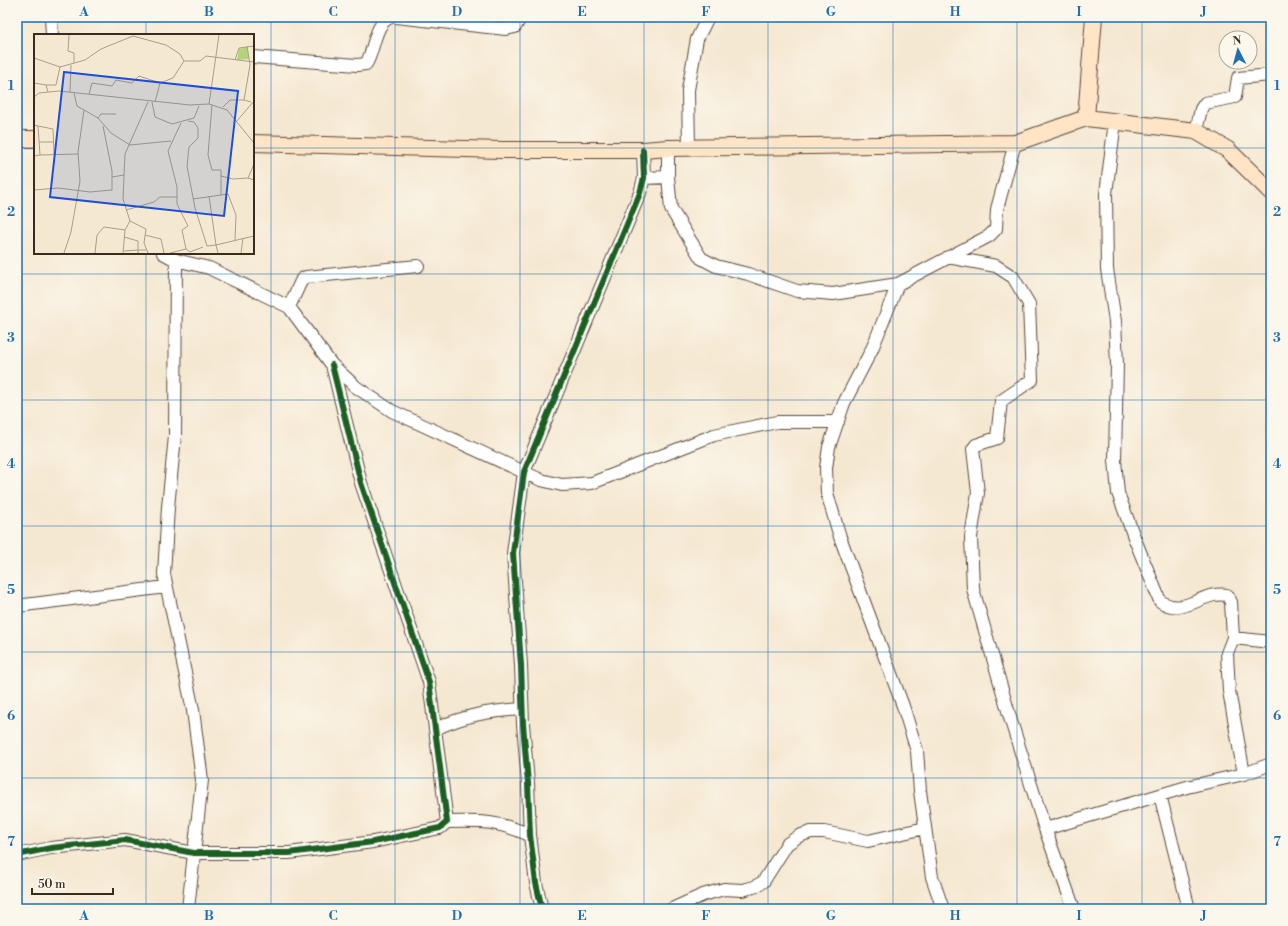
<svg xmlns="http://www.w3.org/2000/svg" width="1288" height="926" viewBox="0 0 1288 926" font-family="'Libre Bodoni',serif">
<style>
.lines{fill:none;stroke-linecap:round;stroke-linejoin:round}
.street-casing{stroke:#574639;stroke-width:14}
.secondary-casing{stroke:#574639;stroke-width:18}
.street{stroke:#fff;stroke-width:12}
.secondary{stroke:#ffe4c6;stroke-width:16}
.cycleway-casing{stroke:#fbf7ec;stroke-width:8}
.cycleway{stroke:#1b5e20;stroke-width:6}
.grid{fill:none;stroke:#1f6fb2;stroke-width:1;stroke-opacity:0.55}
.inset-road{fill:none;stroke:#ab9c89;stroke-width:1}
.view{fill:#1d4ed8;fill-opacity:0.15;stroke:#1d4ed8;stroke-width:2}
.inset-edge{fill:none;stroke:#3b2a1e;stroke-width:2}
.neatline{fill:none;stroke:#1f6fb2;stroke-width:1.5}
.grid-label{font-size:13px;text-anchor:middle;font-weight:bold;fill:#1f6fb2}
</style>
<rect width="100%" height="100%" fill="#fbf7ec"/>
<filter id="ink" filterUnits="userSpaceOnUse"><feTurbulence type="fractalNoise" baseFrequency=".025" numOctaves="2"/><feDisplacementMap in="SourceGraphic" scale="8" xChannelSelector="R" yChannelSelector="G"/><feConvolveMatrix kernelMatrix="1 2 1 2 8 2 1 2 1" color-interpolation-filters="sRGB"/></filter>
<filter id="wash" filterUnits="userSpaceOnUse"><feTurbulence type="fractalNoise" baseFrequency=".012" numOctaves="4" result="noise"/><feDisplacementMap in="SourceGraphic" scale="16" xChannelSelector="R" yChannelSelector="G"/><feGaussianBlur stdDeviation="0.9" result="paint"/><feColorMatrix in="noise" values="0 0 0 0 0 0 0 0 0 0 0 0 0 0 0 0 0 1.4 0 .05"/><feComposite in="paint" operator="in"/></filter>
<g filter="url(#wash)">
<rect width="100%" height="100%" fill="#f5e8d1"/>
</g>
<g filter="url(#ink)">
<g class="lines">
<defs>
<path id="street" d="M51,17L52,35
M396,17L506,29L515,27L521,17
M253,57L357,65L366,64C375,50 374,21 392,17
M1115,121L1106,194L1107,269L1115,321L1117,364L1115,460L1118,493L1134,537L1160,601C1185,618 1202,590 1227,595L1231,602L1233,638L1271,642
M1196,131L1201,109L1205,103L1235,97L1238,78L1271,75
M668,148V177L671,209L701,258L716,266L748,274L797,291L833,294L898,284L989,236L996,229L997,209L1015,143
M689,149L688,90L697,39L708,17
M644,178L668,177
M163,253L176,260L209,268L289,307L332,365L356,387L392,411L541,480L562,485L592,483L714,435L777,422H838
M948,257L996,266L1013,277L1029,304L1032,380L1001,401L997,438L976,445L973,449L978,493L971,537L973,589L1011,721L1045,829L1074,909
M176,260L175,436L168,507L164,574L193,710L202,780L188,909
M898,284L872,349L844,403L829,447L826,468L827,493L840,537L903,706L917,751L920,791L932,877L943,909
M289,307L302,279L306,277L418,266
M17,606L166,587
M1233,638L1227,653L1229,691L1244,774
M435,729C466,715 489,711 522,709
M1160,795L1189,909
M447,822C483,821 497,821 530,835
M1045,829L1187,787L1244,774L1271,764
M17,855L51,848L125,840L194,853H289L373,842L440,828L447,822L429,682L361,483L332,365
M542,909L536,883L530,835L528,783L523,724L521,665L513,553L524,472L640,193L644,178L643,150
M672,909L703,895L724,889L742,890L754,887L763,882L787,844L799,836L811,832H824L868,841L925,828"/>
<path id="secondary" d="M1086,118L1094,17
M17,139H35
M253,143L501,150H643L668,148L1015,143L1086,118L1196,131L1228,150L1271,192"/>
</defs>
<use href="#street" class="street-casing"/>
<use href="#secondary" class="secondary-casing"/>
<use href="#street" class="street"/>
<use href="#secondary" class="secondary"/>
<defs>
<path id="cycleway" d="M17,855L51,848L125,840L194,853H289L373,842L440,828L447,822L429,682L361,483L332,365
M542,909L536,883L530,835L528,783L523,724L521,665L513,553L524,472L640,193L644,178L643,150"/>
</defs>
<use href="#cycleway" class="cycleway-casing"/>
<use href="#cycleway" class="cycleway"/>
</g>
</g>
<path class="grid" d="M146,17V35M271,17V909M395,17V909M520,17V909M644,17V909M768,17V909M893,17V909M1017,17V909M1142,17V909M17,148H35M253,148H1271M146,253V909M17,274H1271M17,400H1271M17,526H1271M17,652H1271M17,778H1271"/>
<g transform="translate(34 34)">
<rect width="220" height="220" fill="#f5e8d1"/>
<path d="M213,13L215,25L203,26L205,15Z" fill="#b4d37a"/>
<path class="inset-road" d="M35,1L34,17L40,19V29M0,24L26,33M201,26L205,14L220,12M0,49L12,51L14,58M126,49L139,44L150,27M12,51H22L26,33L51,26L67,15L99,2L132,11L146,20L150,27H166L172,22L220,28M36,58L37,31M40,59L43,72L64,84L77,99L96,111L137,107M55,60L58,49L78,52L82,46L98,49L105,42L126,49L121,68M0,63L5,59L25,57L156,71L175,70L193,76L220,109M210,66L216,31L213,12M118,68L121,83L138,90L160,84L165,72M175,70L185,1M178,71L174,121L178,136H187V142L199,145L214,144M189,73L196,66H210L217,68M64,84L67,80H82M154,87L160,88L164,94V104L155,113L153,132L161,174L173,212L182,211L175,162M202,88L220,67M147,89L134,117L143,153V170L154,192L148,196L152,215L156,218L169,213M0,91L4,92L6,121L0,122M4,92L19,95L20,120M5,108H20M6,121L44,120M220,130L214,144L220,146M78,143L90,141M0,156L24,154L56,158L78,156V137L69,92M187,161V142M159,165L194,160L202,181L201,206M92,176L120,168L126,163H143M96,187L112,195L110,209L114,219M111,201L127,205L130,219M90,203L104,207V216H112M90,217L104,216V219M30,219L37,198L46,147L44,118L50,76M61,219L63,201L70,193L91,196M89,219L91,196L96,187L89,165L91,120L114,68M136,219L152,215M184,219L182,211L220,202M207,219L209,204"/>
<path class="view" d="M30,38L204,57L190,182L16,163Z"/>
<rect width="220" height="220" class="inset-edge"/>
</g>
<rect width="1288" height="926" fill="none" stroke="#fbf7ec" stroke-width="44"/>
<g transform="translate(1238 50) rotate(354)"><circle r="19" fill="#fbf7ec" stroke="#aea59a"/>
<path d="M0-3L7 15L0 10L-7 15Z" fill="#1f6fb2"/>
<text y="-6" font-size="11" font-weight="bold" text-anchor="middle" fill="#3b2a1e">N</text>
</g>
<path d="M32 888v6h81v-6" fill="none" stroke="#3b2a1e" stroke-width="2"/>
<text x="38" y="888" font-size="12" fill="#3b2a1e" stroke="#fbf7ec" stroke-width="3" paint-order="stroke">50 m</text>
<rect x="22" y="22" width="1244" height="882" class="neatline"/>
<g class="grid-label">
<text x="84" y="16">A</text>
<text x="209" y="16">B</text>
<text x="333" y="16">C</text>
<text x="457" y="16">D</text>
<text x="582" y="16">E</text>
<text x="706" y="16">F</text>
<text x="831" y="16">G</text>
<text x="955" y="16">H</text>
<text x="1079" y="16">I</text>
<text x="1204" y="16">J</text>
<text x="11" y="90">1</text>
<text x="1277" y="90">1</text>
<text x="11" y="216">2</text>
<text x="1277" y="216">2</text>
<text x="11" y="342">3</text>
<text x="1277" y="342">3</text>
<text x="11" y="468">4</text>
<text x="1277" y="468">4</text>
<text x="11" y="594">5</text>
<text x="1277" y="594">5</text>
<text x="11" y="720">6</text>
<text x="1277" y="720">6</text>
<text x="11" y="846">7</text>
<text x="1277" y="846">7</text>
<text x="84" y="920">A</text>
<text x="209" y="920">B</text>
<text x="333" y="920">C</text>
<text x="457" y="920">D</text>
<text x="582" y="920">E</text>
<text x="706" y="920">F</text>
<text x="831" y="920">G</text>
<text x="955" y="920">H</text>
<text x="1079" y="920">I</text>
<text x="1204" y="920">J</text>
</g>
</svg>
